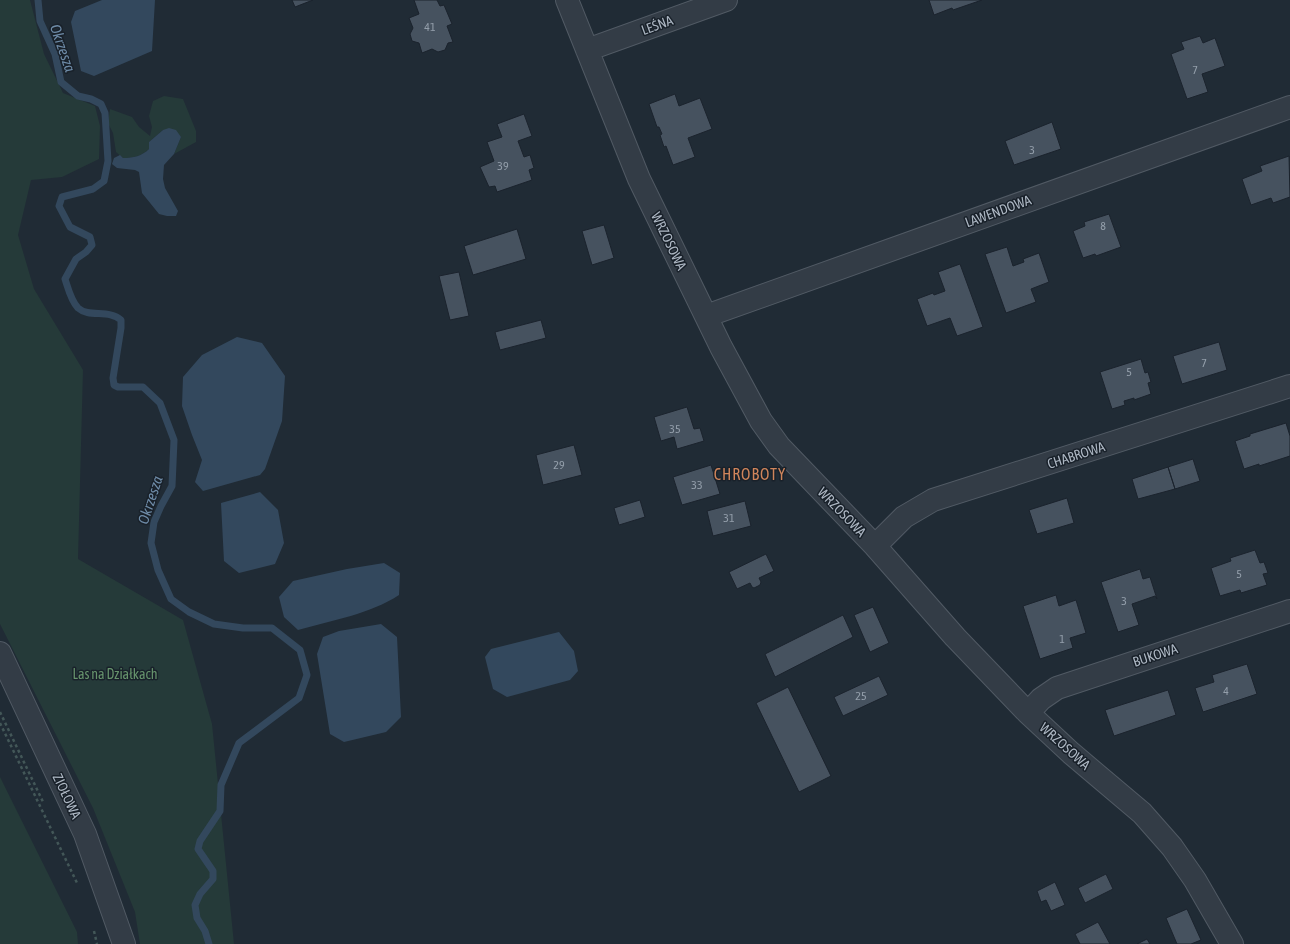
<svg xmlns="http://www.w3.org/2000/svg" width="1290" height="944" viewBox="0 0 1290 944" font-family="'Asap Condensed',sans-serif">
<style>
.green{fill:#253a39}
.water{fill:#33485d}
.lines{fill:none;stroke-linecap:round;stroke-linejoin:round}
.stream{stroke:#33485d;stroke-width:7}
.building{fill:#46525f;stroke:#1b232d}
.street-casing{stroke:#515a64;stroke-width:24}
.path{stroke:#435758;stroke-width:2.5;stroke-dasharray:3 3;stroke-linecap:butt}
.street{stroke:#333c46;stroke-width:22}
.labels{text-anchor:middle;dominant-baseline:central;stroke-width:3;stroke-linejoin:round;paint-order:stroke}
.number-label{font-size:12px;fill:#939eaa}
.street-label{font-size:14px;fill:#adb7c3;stroke:#19212a}
.park-label{font-size:14px;fill:#66936c;stroke:#19212a}
.water-label{font-size:15px;font-style:italic;fill:#6e8ba7;stroke:#19212a}
.quarter-label{font-size:16px;letter-spacing:1px;fill:#d0855b;stroke:#19212a}
</style>
<rect width="100%" height="100%" fill="#202b35"/>
<path class="green" d="M0,0H30L44,54L63,93L95,106L100,126L99,159L62,177L31,180L18,235L34,289L83,370L78,559L183,620L212,724L234,944H140L135,912L93,808L0,624Z
M164,96L183,99L196,131V142L174,154L181,137L163,130L149,142V149C142,156 133,158 123,158L116,152L113,133L108,123L110,109L132,117L139,127L150,136L152,127L149,116L153,101Z
M0,777L77,932L78,944H0Z"/>
<path class="water" d="M102,0H155L152,51L94,76L81,71L71,22L75,11Z
M169,128L176,130L181,137L174,154L164,165L163,179L165,188L178,211L176,216H167L159,214L142,193L139,172L135,170L117,168L112,164L114,158L120,155L123,158C133,158 142,156 149,149V142L163,130Z
M237,337L262,343L285,376L282,421L265,469L260,475L203,491L195,482L202,460L192,435L182,406L183,377L202,355Z
M260,492L278,510L284,543L275,564L239,573L224,561L221,503Z
M384,563L400,573L399,595C370,614 333,620 298,630L284,617L279,597L293,581L347,569Z
M381,624L397,637L401,717L386,732L344,742L330,734L317,654L323,637L339,631Z
M559,632L574,651L578,671L570,680L507,697L493,689L485,657L491,649Z"/>
<g class="lines">
<path class="stream" d="M38,0L40,21L55,54L61,82L78,96L91,99L101,104L105,113L108,161L104,181L93,189L62,197L59,206L70,227L90,237L92,245L86,252L76,259L65,279C68,288 71,301 78,308C89,318 109,309 121,320V328L113,378L114,385L118,387H143L160,403L174,440L172,486L161,506L154,522L151,543L158,570L171,599L189,612L214,624L243,628H272L300,650L307,675L299,698L239,743L221,785L220,811L200,841L198,849L213,871V879L200,894L195,905L197,918L205,931L209,944"/>
</g>
<path class="building" d="M292,0H313L295,7Z
M414,0H437L440,6L444,5L452,24L447,26L453,42L448,43L445,50L438,52L432,49L422,53L419,43L412,41L410,34L413,28L409,18L419,14Z
M929,0H982L953,10L952,8L934,15Z
M1200,36L1203,43L1215,38L1225,66L1202,74L1208,92L1187,99L1171,54L1184,49L1181,42Z
M675,94L679,106L700,98L712,129L688,138L695,157L673,165L666,146L664,147L660,135L662,134L659,127H657L649,104Z
M524,114L532,136L518,141L524,157L530,155L534,168L529,170L532,180L497,192L495,186L489,187L480,167L494,161L487,142L502,137L497,124Z
M1052,122L1061,149L1014,165L1005,141Z
M1289,156L1290,197L1273,203L1271,198L1251,205L1242,179L1262,171L1260,166Z
M1109,214L1121,247L1096,256L1095,254L1083,258L1073,231L1085,226L1084,222Z
M604,225L614,258L592,265L582,231Z
M517,229L526,259L473,275L464,246Z
M1007,247L1013,266L1024,262L1023,259L1039,253L1049,282L1031,289L1036,302L1006,313L985,254Z
M960,264L983,327L957,336L950,318L927,326L917,299L933,293L934,295L945,291L938,272Z
M459,272L469,316L450,320L439,276Z
M541,320L546,338L500,350L495,332Z
M1219,342L1227,370L1182,384L1173,356Z
M1141,359L1145,373L1148,372L1151,382L1148,383L1151,394L1134,400V398L1124,401L1125,405L1112,409L1100,372Z
M687,407L694,429L700,428L704,441L677,449L674,437L661,441L654,417Z
M1286,423L1290,436V456L1259,466V464L1244,469L1235,441L1250,436V434Z
M574,445L582,475L543,485L536,455Z
M1193,459L1200,481L1175,489L1168,467Z
M711,465L720,494L682,505L673,477Z
M1168,467L1175,489L1138,499L1132,479Z
M1067,498L1074,523L1037,534L1029,510Z
M640,500L645,517L619,525L614,508Z
M745,501L751,526L713,536L707,511Z
M1255,550L1260,563L1264,562L1268,573L1263,574L1267,585L1241,593L1240,590L1220,596L1211,568L1231,561L1230,558Z
M766,554L774,571L759,578L761,582L760,585L754,588L752,587L750,583L737,589L729,572Z
M1140,569L1143,579L1150,577L1157,599L1155,596L1132,604L1139,625L1118,632L1101,582Z
M1056,595L1059,606L1076,600L1086,633L1070,638L1073,648L1040,659L1023,606Z
M873,607L889,643L870,652L854,615Z
M843,615L853,637L775,677L765,654Z
M1247,664L1257,694L1203,712L1195,688L1214,682L1212,675Z
M879,676L888,695L843,716L834,697Z
M788,687L831,776L799,792L756,703Z
M1168,690L1176,715L1114,736L1105,710Z
M1106,874L1113,889L1085,903L1078,888Z
M1055,882L1065,905L1051,911L1046,900L1041,902L1037,891Z
M1187,909L1201,940L1191,944H1177L1166,918Z
M1098,922L1110,944H1080L1075,934Z
M1147,939L1150,944H1137Z"/>
<g class="lines">
<defs>
<path id="street" d="M567,0L639,179L721,347L761,421L779,446L875,546L955,637L1028,713L1071,753L1142,813L1172,847L1195,880L1232,944
M587,50L726,0
M706,316L1290,107
M875,546L904,517L933,500L1290,386
M0,653L85,834L124,944
M1028,713L1041,699L1057,688L1290,611"/>
</defs>
<use href="#street" class="street-casing"/>
<path class="path" d="M0,712L44,804
M0,723L78,885
M94,931L97,944"/>
<use href="#street" class="street"/>
</g>
<g class="labels">
<g class="number-label">
<text x="430" y="27">41</text>
<text x="1195" y="70">7</text>
<text x="1032" y="150">3</text>
<text x="503" y="166">39</text>
<text x="1103" y="226">8</text>
<text x="1204" y="363">7</text>
<text x="1129" y="372">5</text>
<text x="675" y="429">35</text>
<text x="559" y="465">29</text>
<text x="697" y="485">33</text>
<text x="729" y="518">31</text>
<text x="1239" y="574">5</text>
<text x="1124" y="601">3</text>
<text x="1062" y="639">1</text>
<text x="1226" y="691">4</text>
<text x="861" y="696">25</text>
</g>
<g class="street-label">
<text transform="translate(657 25) rotate(-20)">LEŚNA</text>
<text transform="translate(998 211) rotate(-20)">LAWENDOWA</text>
<text transform="translate(669 241) rotate(64)">WRZOSOWA</text>
<text transform="translate(1076 455) rotate(-18)">CHABROWA</text>
<text transform="translate(842 512) rotate(46)">WRZOSOWA</text>
<text transform="translate(1155 655) rotate(-18)">BUKOWA</text>
<text transform="translate(1065 746) rotate(42)">WRZOSOWA</text>
<text transform="translate(67 796) rotate(65)">ZIOŁOWA</text>
</g>
<g class="park-label">
<text x="115" y="674">Las na Działkach</text>
</g>
<g class="water-label">
<text transform="translate(63 48) rotate(71)">Okrzesza</text>
<text transform="translate(150 500) rotate(-72)">Okrzesza</text>
</g>
<g class="quarter-label">
<text x="750" y="474">CHROBOTY</text>
</g>
</g>
</svg>
